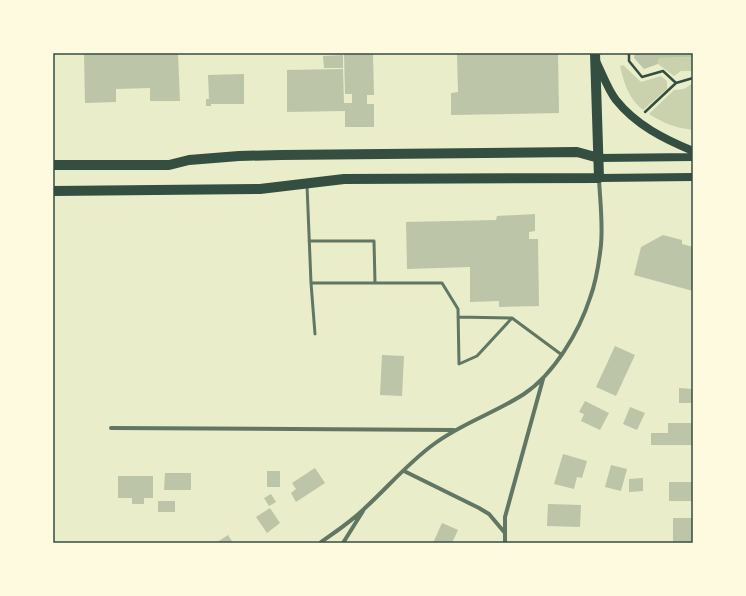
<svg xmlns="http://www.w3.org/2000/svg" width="746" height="596" viewBox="0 0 746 596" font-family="Signika,sans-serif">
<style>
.green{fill:#cad2ad}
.building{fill:#bcc5a7}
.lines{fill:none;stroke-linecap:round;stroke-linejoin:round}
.path{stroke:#344e41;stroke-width:2.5}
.service{stroke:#617663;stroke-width:3}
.minor{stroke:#617663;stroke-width:4}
.secondary{stroke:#344e41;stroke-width:8}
.primary{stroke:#344e41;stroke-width:10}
.neatline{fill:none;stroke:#344e41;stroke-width:1.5}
</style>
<rect width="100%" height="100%" fill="#e9edc9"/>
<path class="green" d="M693,57V71H681L674,76L658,64L659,58Z
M623,65L641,82L661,76L667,81V89L643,110C629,99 624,84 620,66Z
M693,83V130C676,128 663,123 649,114L674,90L684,89Z"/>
<path class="building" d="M84,53H178L180,101H150V88L116,89V102L85,103Z
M344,53H373L374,95H367V104H374V127H345V111L287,112V70L343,69L344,103H352V94H345Z
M457,53H558L559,113L451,115V93L458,92Z
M635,53H693V57L659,58L658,64L644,69L634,58Z
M343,55V68H324L323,56Z
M244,74V104H211V106H206V99H209L208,75Z
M535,214V231L529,232V239H538L539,306L499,307V301L470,302V267L407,269L406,222L496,220L497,216Z
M663,235L682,240V244L693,247V291L634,275L641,247Z
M615,346L635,355L616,396L596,387Z
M382,355L404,356L402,396L380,395Z
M679,388L693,389V403H679Z
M585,401L609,413L600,430L581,421L584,414L579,412Z
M630,407L645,413L637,430L623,424Z
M668,423H693V445H651V433H668Z
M563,454L587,461L582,478L577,477L574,489L554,484Z
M611,465L627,469L621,491L605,487Z
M315,468L325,483L296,502L291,493L296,489L292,483Z
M267,471H280V487H267Z
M165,473H191V490H164Z
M118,476H153V498H144V504H132V498H118Z
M643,478V491L629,492V479Z
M669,482H693V501H669Z
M271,494L276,502L269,506L264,498Z
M158,501H175V512H158Z
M548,504L581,505L580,527L547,526Z
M270,508L280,523L267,533L256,517Z
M673,518H693L692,543H673Z
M442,523L458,530L452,543H433Z
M228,535L233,543H216Z"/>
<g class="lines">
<path class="path" d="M629,53V61L642,77L663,71L676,83
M645,112L676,83L693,78"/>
<path class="service" d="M307,185L311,283H442L458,309L459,364L477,356L512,318L562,355
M309,241H374L375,283
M311,283L315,334
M458,317L512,318"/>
<path class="minor" d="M111,428L454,430
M404,471L479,508L489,514L505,533V543
M505,533V517L543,379
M320,543C335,532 352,521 365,508C388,487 409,462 434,444C462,423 495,413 524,394C554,374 579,332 590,298C596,282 599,263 601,245C603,223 600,200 599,179
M343,543L363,511"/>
<path class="secondary" d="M596,61C602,73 608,90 616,100C636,125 664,139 693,151
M599,158L693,157
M599,178L693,177"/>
<path class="primary" d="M53,165H169L189,160L239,156L281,155L577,152L599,158
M53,191L260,189L344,179L599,178L595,53"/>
</g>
<rect width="746" height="596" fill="none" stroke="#fefae0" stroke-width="108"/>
<rect x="54" y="54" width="638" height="488" class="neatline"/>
</svg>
